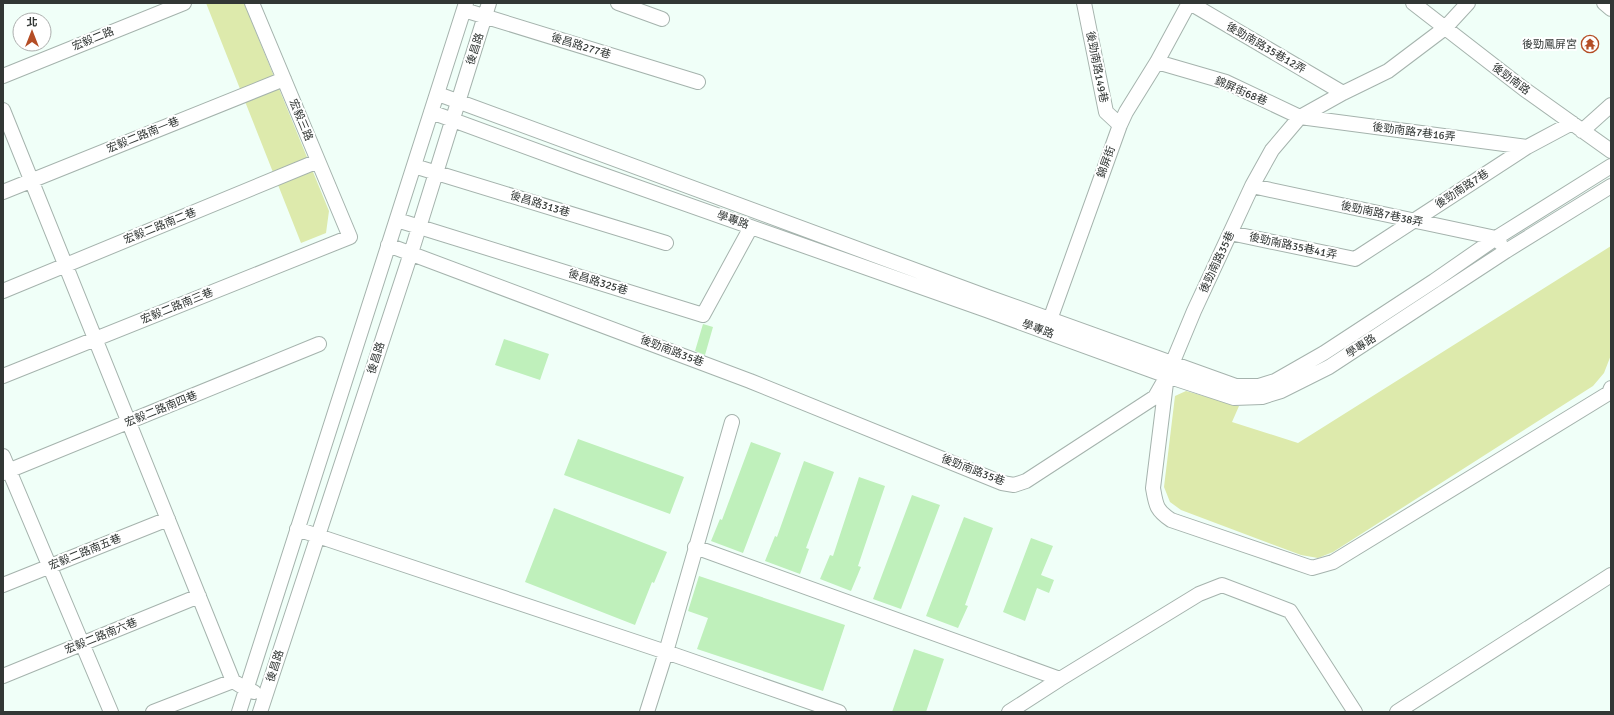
<svg xmlns="http://www.w3.org/2000/svg" width="1614" height="715" viewBox="0 0 1614 715" font-family="Signika,'Noto Sans TC',sans-serif">
<style>
.green{fill:#ddeaac}
.building{fill:#bff0bb}
.lines{fill:none;stroke-linecap:round;stroke-linejoin:round}
.minor-casing{stroke:#a5b3ad;stroke-width:16}
.minor{stroke:#fff;stroke-width:14}
.labels{text-anchor:middle;dominant-baseline:central;stroke-width:4;stroke-linejoin:round;paint-order:stroke}
.street-label{font-size:11px;fill:#323735;stroke:#fff}
.poi-label{font-size:11px;fill:#323735;stroke:#fff;text-anchor:end}
</style>
<rect width="100%" height="100%" fill="#f0fff8"/>
<path class="green" d="M206,3H244L329,211L326,233L301,243Z
M1611,246V355L1604,373L1593,386L1333,552L1318,558L1301,555L1181,510L1170,502L1164,487L1175,396L1186,391L1239,406L1232,422L1298,443Z"/>
<path class="building" d="M703,324L713,327L705,355L695,351Z
M504,339L549,354L540,380L495,365Z
M578,439L684,477L670,514L564,475Z
M751,442L781,453L743,553L711,541L720,519L722,520Z
M804,461L834,472L806,548L809,549L800,574L765,561L775,536L777,537Z
M859,477L885,486L858,566L861,567L851,591L820,579L830,555L833,556Z
M912,495L940,505L901,609L873,599Z
M554,508L667,552L654,583L652,582L635,625L525,582Z
M964,517L993,528L965,605L968,606L958,628L926,616Z
M1031,538L1053,546L1041,575L1054,580L1049,593L1037,588L1025,621L1003,612Z
M699,576L845,625L823,691L697,649L708,618L688,611Z
M914,649L944,659L926,712H892Z"/>
<g class="lines">
<defs>
<path id="minor" d="M618,3L662,19
M1084,3L1106,112L1120,125
M1190,3L1343,93
M1413,3L1524,89L1611,151
M1604,3L1611,9
M464,10L698,82
M1157,62L1226,82L1300,117L1527,147
M3,76L184,3
M438,94L988,297L1236,386H1259L1275,381L1324,353L1434,281L1496,238L1611,166
M3,110L233,681L246,689L254,692
M431,112L581,167L986,310L1167,376L1234,398L1262,397L1281,391L1329,367L1506,251L1611,186
M1582,131L1611,105
M414,166L666,243
M1252,186L1496,238L1500,243
M3,192L284,79
M397,220L703,315L751,227
M1230,233L1355,259L1527,147L1572,123
M388,245L750,381L1002,483L1014,485L1026,481L1155,397L1167,376L1194,311L1252,186L1272,150L1300,117L1343,93L1388,71L1445,28L1468,3
M3,291L318,161
M1047,328L1120,125L1126,112L1157,62L1189,3
M3,376L350,237L252,3
M1166,383L1153,488C1156,505 1156,510 1171,520L1312,568L1333,562L1609,393L1611,388
M3,456L111,712
M3,473L319,344
M297,529L666,652L839,712
M695,547L1060,679
M3,585L168,519
M3,676L199,596
M153,712L233,681
M239,712L466,3
M260,712L411,253L489,3
M647,712L666,652L732,422
M1009,712L1060,679L1199,594L1222,585L1290,611L1355,712
M1397,712L1611,575"/>
</defs>
<use href="#minor" class="minor-casing"/>
<use href="#minor" class="minor"/>
</g>
<defs>
<symbol id="temple-ring" viewBox="-11 -11 22 22"><circle r="9.5" fill="#fff" stroke="#b44d25" stroke-width="1.5"/><path d="M0-6L5-2H3V0L6.5 2.5H4V6H1.5V3h-3V6H-4V2.5H-6.5L-3 0V-2H-5Z" fill="#b44d25"/></symbol>
</defs>
<g fill-rule="evenodd">
<use href="#temple-ring" x="1580" y="34" width="20" height="20"/>
</g>
<g class="labels">
<g class="street-label">
<text transform="translate(93 39) rotate(-22)">宏毅二路</text>
<text transform="translate(581 46) rotate(17)">後昌路277巷</text>
<text transform="translate(1266 48) rotate(30)">後勁南路35巷12弄</text>
<text transform="translate(475 49) rotate(-72)">後昌路</text>
<text transform="translate(1097 67) rotate(79)">後勁南路149巷</text>
<text transform="translate(1511 79) rotate(37)">後勁南路</text>
<text transform="translate(1241 91) rotate(23)">錦屏街68巷</text>
<text transform="translate(301 120) rotate(67)">宏毅三路</text>
<text transform="translate(1414 132) rotate(7)">後勁南路7巷16弄</text>
<text transform="translate(143 135) rotate(-22)">宏毅二路南一巷</text>
<text transform="translate(1106 162) rotate(-70)">錦屏街</text>
<text transform="translate(1462 189) rotate(-33)">後勁南路7巷</text>
<text transform="translate(540 204) rotate(17)">後昌路313巷</text>
<text transform="translate(1382 214) rotate(12)">後勁南路7巷38弄</text>
<text transform="translate(733 220) rotate(19)">學專路</text>
<text transform="translate(160 226) rotate(-22)">宏毅二路南二巷</text>
<text transform="translate(1293 246) rotate(12)">後勁南路35巷41弄</text>
<text transform="translate(1217 262) rotate(-65)">後勁南路35巷</text>
<text transform="translate(598 282) rotate(17)">後昌路325巷</text>
<text transform="translate(177 306) rotate(-22)">宏毅二路南三巷</text>
<text transform="translate(1038 329) rotate(20)">學專路</text>
<text transform="translate(1361 346) rotate(-33)">學專路</text>
<text transform="translate(672 351) rotate(21)">後勁南路35巷</text>
<text transform="translate(376 358) rotate(-72)">後昌路</text>
<text transform="translate(161 409) rotate(-22)">宏毅二路南四巷</text>
<text transform="translate(973 470) rotate(21)">後勁南路35巷</text>
<text transform="translate(85 552) rotate(-22)">宏毅二路南五巷</text>
<text transform="translate(101 636) rotate(-22)">宏毅二路南六巷</text>
<text transform="translate(275 666) rotate(-72)">後昌路</text>
</g>
<g class="poi-label">
<text x="1577" y="44">後勁鳳屏宮</text>
</g>
</g>
<rect width="1614" height="715" fill="none" stroke="#323735" stroke-width="8"/>
<g transform="translate(32 32)"><circle r="19" fill="#ffffff" stroke="#adafae"/>
<path d="M0-3L7 15L0 10L-7 15Z" fill="#b44d25"/>
<text y="-6" font-size="11" font-weight="bold" text-anchor="middle" fill="#323735">北</text>
</g>
</svg>
